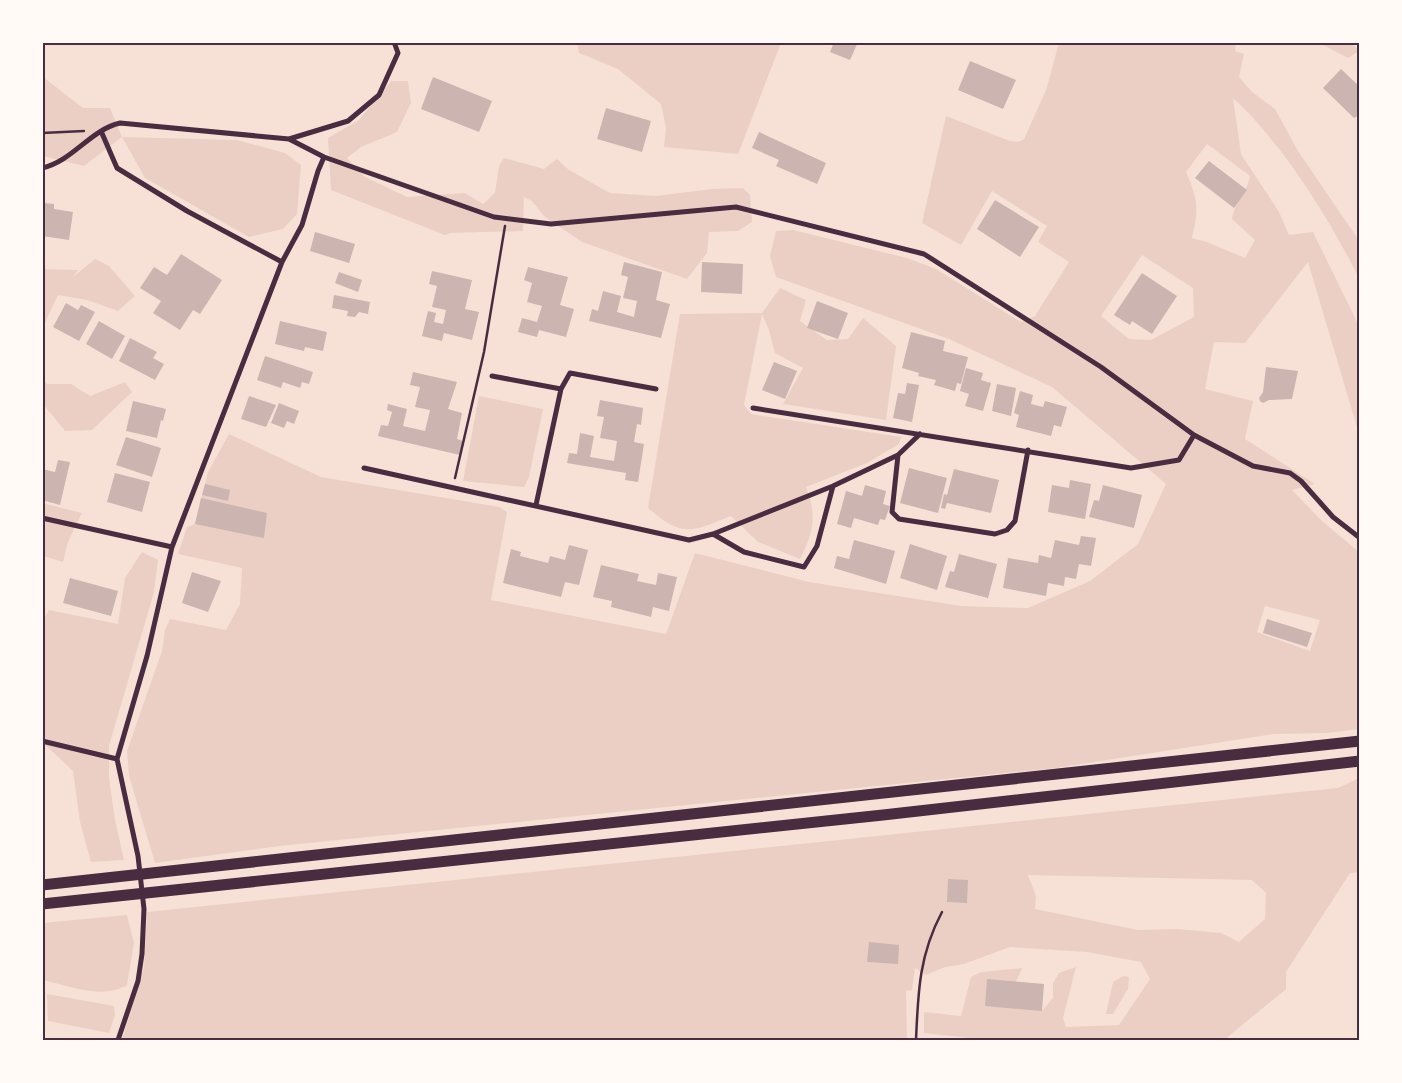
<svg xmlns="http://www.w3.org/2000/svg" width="1402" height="1083" viewBox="0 0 1402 1083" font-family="Overpass,sans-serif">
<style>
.green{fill:#ebcfc5;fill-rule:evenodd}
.building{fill:#ccb4b1}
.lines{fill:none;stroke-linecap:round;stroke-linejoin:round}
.path{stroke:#4a2c40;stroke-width:2.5}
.minor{stroke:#4a2c40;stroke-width:5}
.trunk{stroke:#4a2c40;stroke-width:11}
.neatline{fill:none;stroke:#4a2c40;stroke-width:2}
</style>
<rect width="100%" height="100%" fill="#f7e1d7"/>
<path class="green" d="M577,43V42L781,43L738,154L664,147L666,128L661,104L618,69L579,53Z
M1059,43H1236L1235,51L1244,54L1239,77L1252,92L1275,109L1298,151L1356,236L1359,243V278C1329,218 1283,144 1233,98L1241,154L1279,212L1289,235L1313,232L1360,328L1359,434L1308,262L1245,343L1214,342L1205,389L1253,401L1245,439L1315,484L1292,490L1322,521L1359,552V729L1327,733L1274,734L1056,768L279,846L155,863L129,776L127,751L162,651L165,630L170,619L226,630L240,604L242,568L178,554L187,527L195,524L208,472L229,434L321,477L499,507L507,512L491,600L666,634L695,553L809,582L961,606L1028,608L1090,581L1138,544L1166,484L1052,387L949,339L776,277L770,256L776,231L793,230L907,258L936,269L1021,322L1035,316L1069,262L1038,242L1047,226L992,191L961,245L922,223L946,116L1010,141L1018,142L1024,139L1046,90ZM1207,144L1250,176C1246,195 1235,201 1232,219L1255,240L1245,258L1207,242L1192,238C1199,209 1198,199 1186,172ZM1142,255L1193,288L1194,317L1151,340L1129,339L1101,316ZM1265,606L1320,620L1310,651L1257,632Z
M1319,43H1352L1359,51L1348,58Z
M43,77L83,108H110L122,137L237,140L285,153L301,165L297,214L283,229L249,237L145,178L122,137L84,166L43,156Z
M391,81H408L411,103L397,132L361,147L347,158L365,177L407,197L465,193L483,204L495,193L499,166L504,158L544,169L557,159L569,170L610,193L656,196L712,189L743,188L750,195L752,222L738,231L709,232L707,253L687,279L582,242L545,217L532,201L524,197L523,231L450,233L445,235L331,190L328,138L359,120Z
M95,259L109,266L135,296L118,311L87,300L58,295L43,327V269L78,270L73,277Z
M780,288L806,300L800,321L827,340L848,339L863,318L896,346L886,420L783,404L803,368L775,353L769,330L762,314L744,405L751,414L901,437L899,444L867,463L806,487C817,515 814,532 800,559L758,542L731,516C691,532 683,538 648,508L680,314L762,313Z
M43,381L47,384H71L90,396L125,382L132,392L92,430L65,431L43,404Z
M479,396L543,409L529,477L524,487L463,481Z
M42,503L82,513L68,542L63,562L43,556Z
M142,552L158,560L154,592L109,746V778L115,820L124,860L91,862L80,822L73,771L43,743V620L49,610L118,624L125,578Z
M1359,778V872L1350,873L1286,972V989L1224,1040H987L924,1033V1012L961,1016L971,977L981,972L1022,968L1016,982L1042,1011L1053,998V983L1059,973L1076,967L1063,1018L1066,1027L1119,1025L1150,979L1141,962L1087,952L1010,947L964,964L945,967L926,975L915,968L912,990L906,991L907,1040H122L144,967L147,912L1338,788ZM1028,875L1252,880L1266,893L1265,919L1239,942L1221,933L1178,929L1138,930L1035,909L1036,896Z
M127,915L134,943L127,985C103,1000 69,986 43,980V923Z
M1123,976L1129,977L1128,989L1113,1014H1106L1113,982Z
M47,994L114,1006L115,1015L109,1033L48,1021Z"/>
<path class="building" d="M834,42H858L850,60L830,52Z
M970,61L1016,80L1003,109L958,90Z
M1341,69L1360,87V115L1354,118L1323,88Z
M433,77L492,101L479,132L421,109Z
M606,108L651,121L642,152L597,139Z
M759,132L826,163L817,184L776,166L779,160L752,148Z
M1209,161L1247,190L1234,208L1195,178Z
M995,200L1039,227L1020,257L977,229Z
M44,203L54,204V209L73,212L69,240L42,236Z
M315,232L355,244L349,263L310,251Z
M181,254L222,280L200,314L193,310L180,330L153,313L161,301L140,288L154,267L167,275Z
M624,262L662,272L656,300L670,304L661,338L589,321L592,309L598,311L603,291L621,296L617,312L634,317L637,301L623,298L628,277L621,275Z
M702,262L743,264L742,294L701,292Z
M528,267L568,277L560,305L574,309L566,337L539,330L537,337L518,332L522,318L537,322L542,306L527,302L532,283L524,280Z
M432,271L472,280L465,309L479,312L472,340L444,333L442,341L422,336L428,311L436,313L434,322L443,324L446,310L432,307L437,286L429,284Z
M339,272L362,280L358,292L335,283Z
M1142,273L1177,296L1152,334L1132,321L1130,325L1114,315Z
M334,295L370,302L368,314L359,312L355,317L347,316L348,311L332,308Z
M817,301L848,313L838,339L807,328Z
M66,303L78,310L81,305L95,312L79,341L53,327Z
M99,321L125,336L112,359L86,344Z
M280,321L327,332L323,351L305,347L304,351L275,344Z
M911,332L945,341L943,351L968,357L961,384L957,383L955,391L934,385L936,380L918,376L919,373L902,368Z
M130,338L157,352L153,358L164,364L155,380L119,361Z
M265,356L313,372L309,384L302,382L300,388L283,382L281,388L257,380Z
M774,362L797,371L785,399L762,390Z
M1266,367L1298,371L1292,399L1269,400L1263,403L1260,401L1259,398L1263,392Z
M966,368L983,373L981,380L991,383L983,411L965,406L969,394L960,391Z
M413,372L457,382L448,409L462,413L457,439L463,441L460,455L378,436L381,425L388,426L392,412L387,410L388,404L407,409L403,426L425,431L430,410L415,407L420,387L410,385Z
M907,383L919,385L912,422L893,418L898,393L905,394Z
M997,384L1016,388L1011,416L992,411Z
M1020,391L1033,395L1031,404L1043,407L1045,401L1067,407L1061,427L1054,425L1051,436L1016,427L1019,415L1014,413Z
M249,396L276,405L266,427L241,419Z
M600,400L643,408L641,425L637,424L634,442L644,444L638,482L625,480L626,473L567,463L569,453L577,454L580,433L594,436L590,457L614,461L617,441L600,438L604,417L597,416Z
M133,401L166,409L163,421L161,420L157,438L126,431Z
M279,403L299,411L294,424L287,421L284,428L271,423Z
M126,437L161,448L152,477L116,465Z
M58,460L70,462L60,505L42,500V469L55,472Z
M909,468L947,478L938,513L900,503Z
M954,469L999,480L991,513L947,503L945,509L941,508L944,494L947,495Z
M115,473L150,482L142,512L107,502Z
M1070,480L1091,484L1085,519L1048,512L1052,485L1069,488Z
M205,484L230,490L228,501L202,495Z
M865,485L886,491L883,504L890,506L885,520L880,519L878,525L854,518L851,528L837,524L846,491L862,496Z
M1103,485L1142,495L1134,528L1089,517L1094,500L1099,501Z
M201,498L267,513L264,538L195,524Z
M1081,536L1096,538L1091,566L1079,564L1076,579L1065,577L1064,586L1048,583L1046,596L1003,588L1008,558L1038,563L1039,555L1051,558L1055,540L1079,545Z
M854,540L895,551L886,584L834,568L837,556L849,559Z
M910,544L947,556L937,590L900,578Z
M569,545L588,550L579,585L565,582L561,597L503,583L511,549L521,552L520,556L548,563L550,556L565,560Z
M959,554L997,564L988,598L945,587L950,571L954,572Z
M601,565L639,574L637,581L656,585L658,573L677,577L669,611L653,607L651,617L611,607L612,601L593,597Z
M192,572L221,581L208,612L182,603Z
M70,578L118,591L111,616L63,603Z
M1267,619L1312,633L1307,647L1263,633Z
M948,879L968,880L967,903L947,902Z
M869,942L899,945L898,964L867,962Z
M987,979L1044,984L1042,1011L985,1006Z"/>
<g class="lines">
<path class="path" d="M42,133L84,131
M455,478L484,352L505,226
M916,1040C918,993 919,955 942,912"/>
<path class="minor" d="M101,131L117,168L187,211L282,262
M289,139L348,121L379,95L398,53L394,42
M42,168C73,161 90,130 120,123L289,139L324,157L494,217L551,224L736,207L924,254L1101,367L1194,435L1253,466L1290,473L1301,481L1333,517L1360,538
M492,376L561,389L536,505
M561,389L570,373L656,389
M753,408L1131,468L1179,460L1194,435
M898,455L892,512L899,519L995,534L1007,530L1015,521L1028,450
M364,468L689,540L713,534L833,486L898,455L920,434
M42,518L172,547
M713,534L744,552L804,567L817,546L833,486
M42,741L117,759
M118,1040L138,981L142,954L144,909L138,856L117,759L147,656L172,547L282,262L302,225L318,171L324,157"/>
<path class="trunk" d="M42,885L1360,741
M42,904L883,815L1360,761"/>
</g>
<rect width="1402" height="1083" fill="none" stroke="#fffaf5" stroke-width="88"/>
<rect x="44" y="44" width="1314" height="995" class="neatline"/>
</svg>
